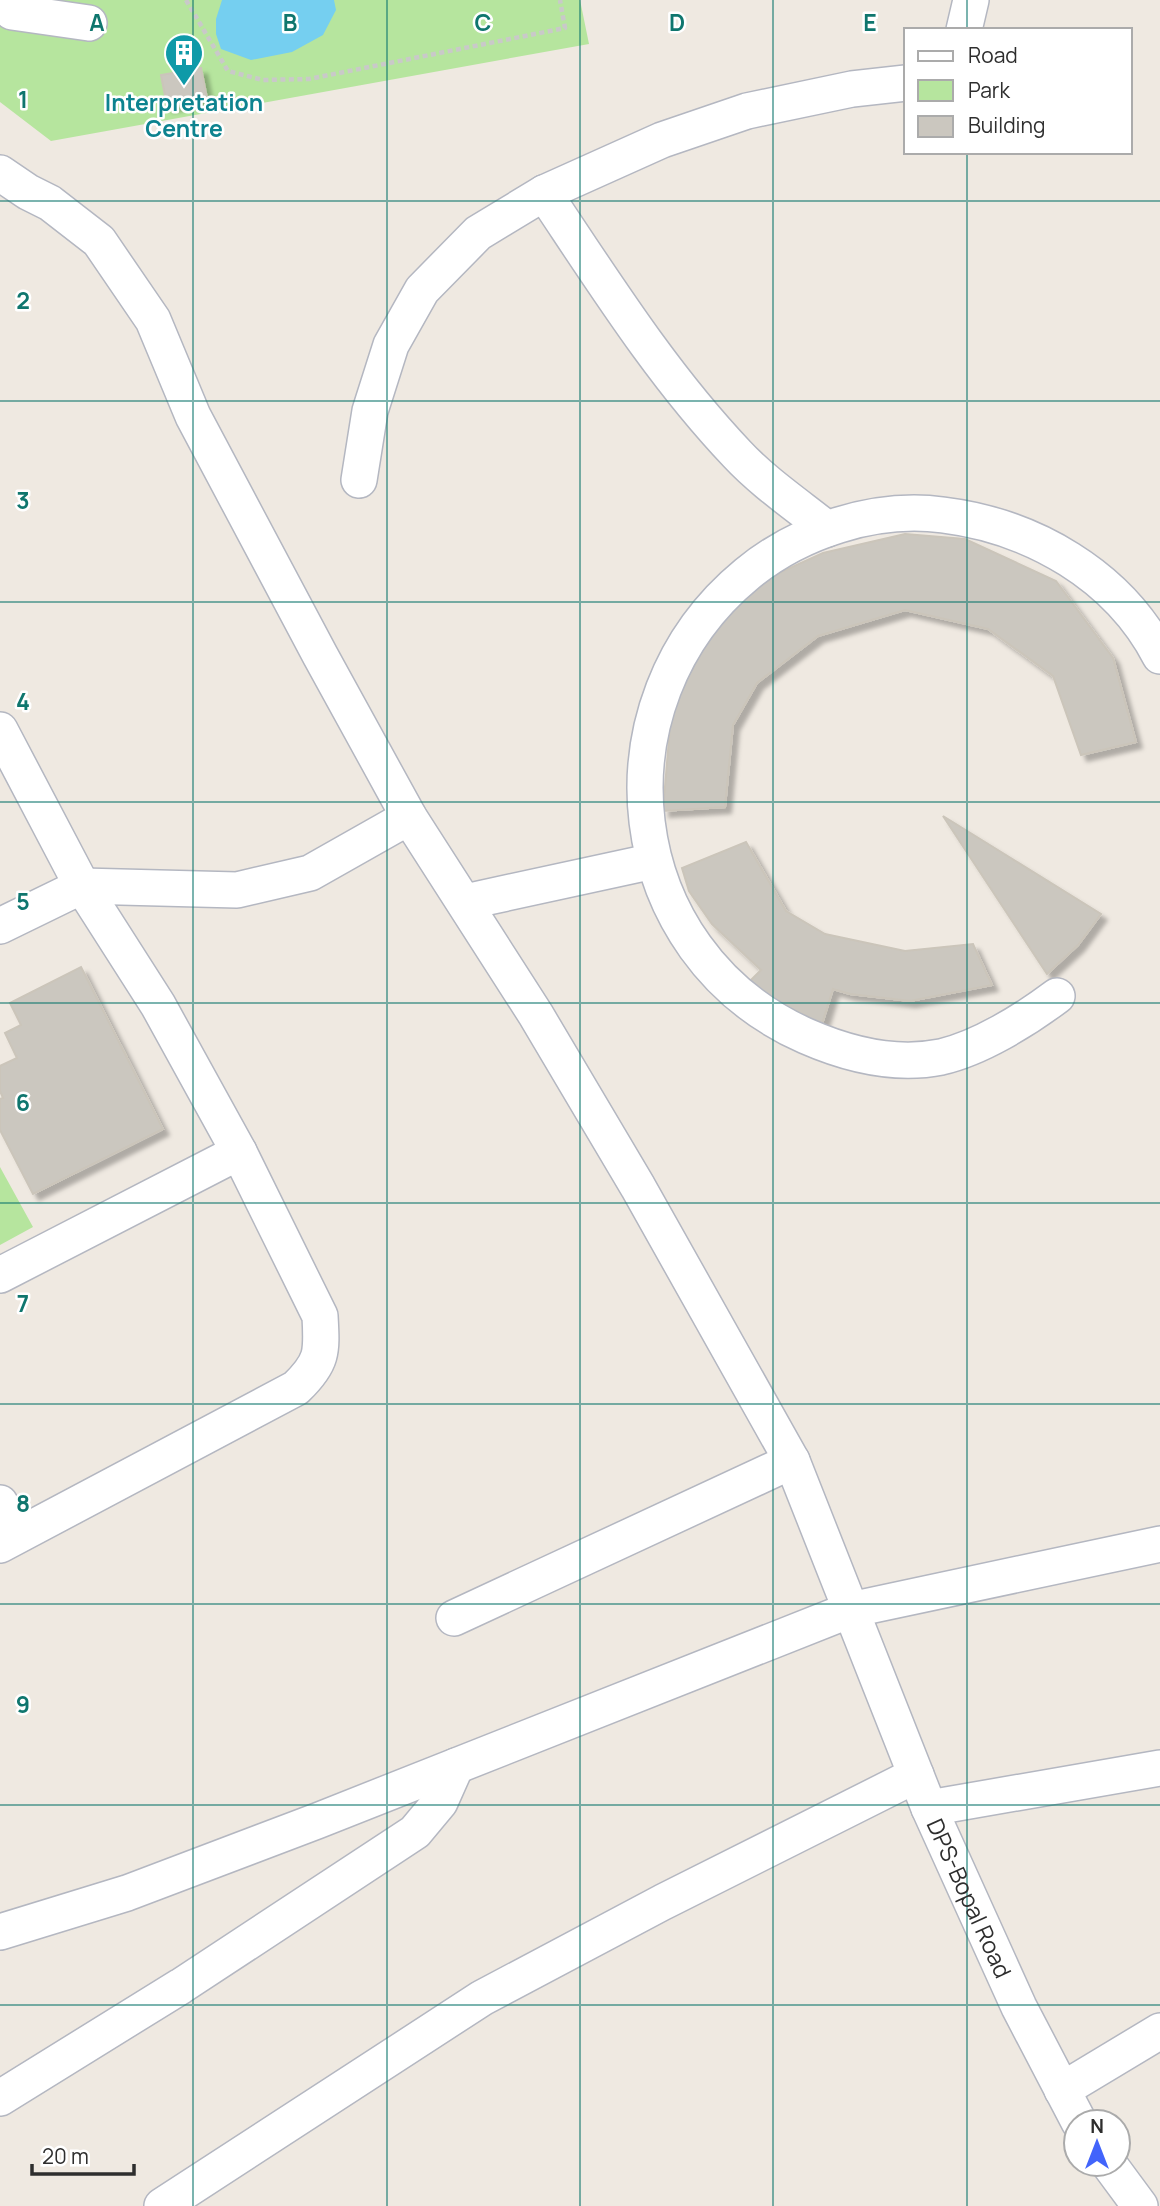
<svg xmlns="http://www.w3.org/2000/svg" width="1160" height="2206" viewBox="0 0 1160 2206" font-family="Manrope,sans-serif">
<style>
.green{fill:#b6e59e}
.water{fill:#75cff0}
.building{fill:#cbc7bf;stroke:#cbc5ba;stroke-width:2;filter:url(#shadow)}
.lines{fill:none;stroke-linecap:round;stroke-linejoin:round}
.minor-casing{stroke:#b4b7c1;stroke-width:38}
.path{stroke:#c9c9c9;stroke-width:4.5;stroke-dasharray:5 3.5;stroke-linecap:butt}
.minor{stroke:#fff;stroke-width:35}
.grid{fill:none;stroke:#0f766e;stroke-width:2;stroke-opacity:0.55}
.labels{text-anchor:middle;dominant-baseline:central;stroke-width:5;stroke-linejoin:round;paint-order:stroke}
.culture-label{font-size:23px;font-weight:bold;fill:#0d838f;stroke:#fff}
.street-label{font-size:23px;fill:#2e2e2e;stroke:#fff}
.grid-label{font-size:23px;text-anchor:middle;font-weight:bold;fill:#0f766e;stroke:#fff;stroke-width:5;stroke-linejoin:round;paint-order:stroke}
</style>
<defs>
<filter id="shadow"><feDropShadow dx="6" dy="6" stdDeviation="2" flood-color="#0004"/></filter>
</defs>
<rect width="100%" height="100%" fill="#efe9e1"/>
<path class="green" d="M0,0H580L589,44L51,141L0,102Z
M0,1167L33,1227L0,1245Z"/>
<path class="water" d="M222,0H334L336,10L323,35L292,52L251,60L221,49L216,34V19Z"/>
<path class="building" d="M201,68L207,98L167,106L161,75Z
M905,534L965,539L1056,581L1113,658L1136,742L1081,755L1053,676L988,629L905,610L818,636L757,683L733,725L725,807L663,811L671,715L689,664L748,587L823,553Z
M943,816L1101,914L1078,945L1047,974Z
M746,842L786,911L825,934L905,951L973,944L992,985L910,1001L850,994L833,989L822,1024L745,986L761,970L712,924L689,891L682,868Z
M81,967L163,1129L33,1194L0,1130V1099L3,1098L0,1091V1066L17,1058L5,1033L21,1025L10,1003Z"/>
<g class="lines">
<defs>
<g id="minor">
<path d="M12,12L89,23"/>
<path d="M964,30L971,0"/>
<path id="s1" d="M0,173L28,192L50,203L99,241L153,320L193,416L320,655L409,817L536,1015L638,1187L792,1461L929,1808L1019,2007L1079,2122"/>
<path d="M544,193C605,284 662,375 737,454C763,482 797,505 827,529"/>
<path d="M359,480L370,411L391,345L422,290L478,233L544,193L662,140L747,111L852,89L906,83"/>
<path d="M0,730L82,886L158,1005L239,1152L0,1275"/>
<path d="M465,902L654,861"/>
<path d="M0,926L82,886L237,890L310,873L409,817"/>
<path d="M1057,996C1025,1020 980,1048 941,1057C896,1066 847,1054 806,1036C618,953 590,703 747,574C799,531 875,506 943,515C1032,526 1118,575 1160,656"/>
<path d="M0,1503L17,1535"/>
<path d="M0,1545L296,1388C323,1362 322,1352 320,1316L239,1152"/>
<path d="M454,1618L792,1461"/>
<path d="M929,1808L1160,1768"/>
<path d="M0,1932L127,1893L317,1821L850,1610L1160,1544"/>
<path d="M1062,2090L1160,2031"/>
<path d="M0,2098L181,1986L415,1832L440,1802L456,1766"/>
<path d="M1109,2164L1140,2206"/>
<path d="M162,2206L482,1998L663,1902L916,1775"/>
</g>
</defs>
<use href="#minor" class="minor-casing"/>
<path class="path" d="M186,0L228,71L263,80L309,79L565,28L560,0"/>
<use href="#minor" class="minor"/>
</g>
<path class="grid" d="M193,0V2206M387,0V2206M580,0V2206M773,0V2206M967,0V30M967,152V2206M0,201H1160M0,401H1160M0,602H1160M0,802H1160M0,1003H1160M0,1203H1160M0,1404H1160M0,1604H1160M0,1805H1160M0,2005H1160"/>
<defs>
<symbol id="building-pin" viewBox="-11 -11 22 30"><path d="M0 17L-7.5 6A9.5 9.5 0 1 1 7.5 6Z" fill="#0f9aa8" stroke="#fff"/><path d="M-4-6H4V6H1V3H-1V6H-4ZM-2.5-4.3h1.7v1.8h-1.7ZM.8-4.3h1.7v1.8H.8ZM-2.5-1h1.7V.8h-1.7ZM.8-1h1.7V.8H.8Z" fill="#fff"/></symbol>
</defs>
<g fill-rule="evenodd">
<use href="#building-pin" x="162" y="31" width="44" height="60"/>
</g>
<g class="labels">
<g class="culture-label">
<text x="184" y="102">Interpretation<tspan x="184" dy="26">Centre</tspan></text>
</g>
<g class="street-label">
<text stroke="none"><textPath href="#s1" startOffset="1997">DPS-Bopal Road</textPath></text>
</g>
</g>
<g class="grid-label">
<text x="97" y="31">A</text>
<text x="290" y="31">B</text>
<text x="483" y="31">C</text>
<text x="677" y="31">D</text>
<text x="870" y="31">E</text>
<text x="23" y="108">1</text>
<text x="23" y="309">2</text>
<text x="23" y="509">3</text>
<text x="23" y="710">4</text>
<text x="23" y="910">5</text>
<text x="23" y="1111">6</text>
<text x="23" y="1312">7</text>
<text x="23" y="1512">8</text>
<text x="23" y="1713">9</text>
</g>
<rect x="904" y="28" width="228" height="126" fill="#ffffff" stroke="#ababab" stroke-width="2"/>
<rect x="918" y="51" width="35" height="10" fill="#ffffff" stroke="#ababab" stroke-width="2"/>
<text x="968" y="63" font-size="21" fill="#2e2e2e">Road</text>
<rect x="918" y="80" width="35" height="21" fill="#b6e59e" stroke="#ababab" stroke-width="2"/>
<text x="968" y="98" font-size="21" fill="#2e2e2e">Park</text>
<rect x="918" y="116" width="35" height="21" fill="#cbc7bf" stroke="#ababab" stroke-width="2"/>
<text x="968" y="133" font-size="21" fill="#2e2e2e">Building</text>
<g transform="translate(1097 2143)"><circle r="33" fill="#ffffff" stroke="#ababab" stroke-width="2"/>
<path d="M0-5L12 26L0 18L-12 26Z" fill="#4264fb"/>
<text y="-10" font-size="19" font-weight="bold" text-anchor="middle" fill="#2e2e2e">N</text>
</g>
<path d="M32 2164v10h102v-10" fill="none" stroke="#2e2e2e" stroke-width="3.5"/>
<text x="42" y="2164" font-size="21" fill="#2e2e2e" stroke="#ffffff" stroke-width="5" paint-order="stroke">20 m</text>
</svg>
